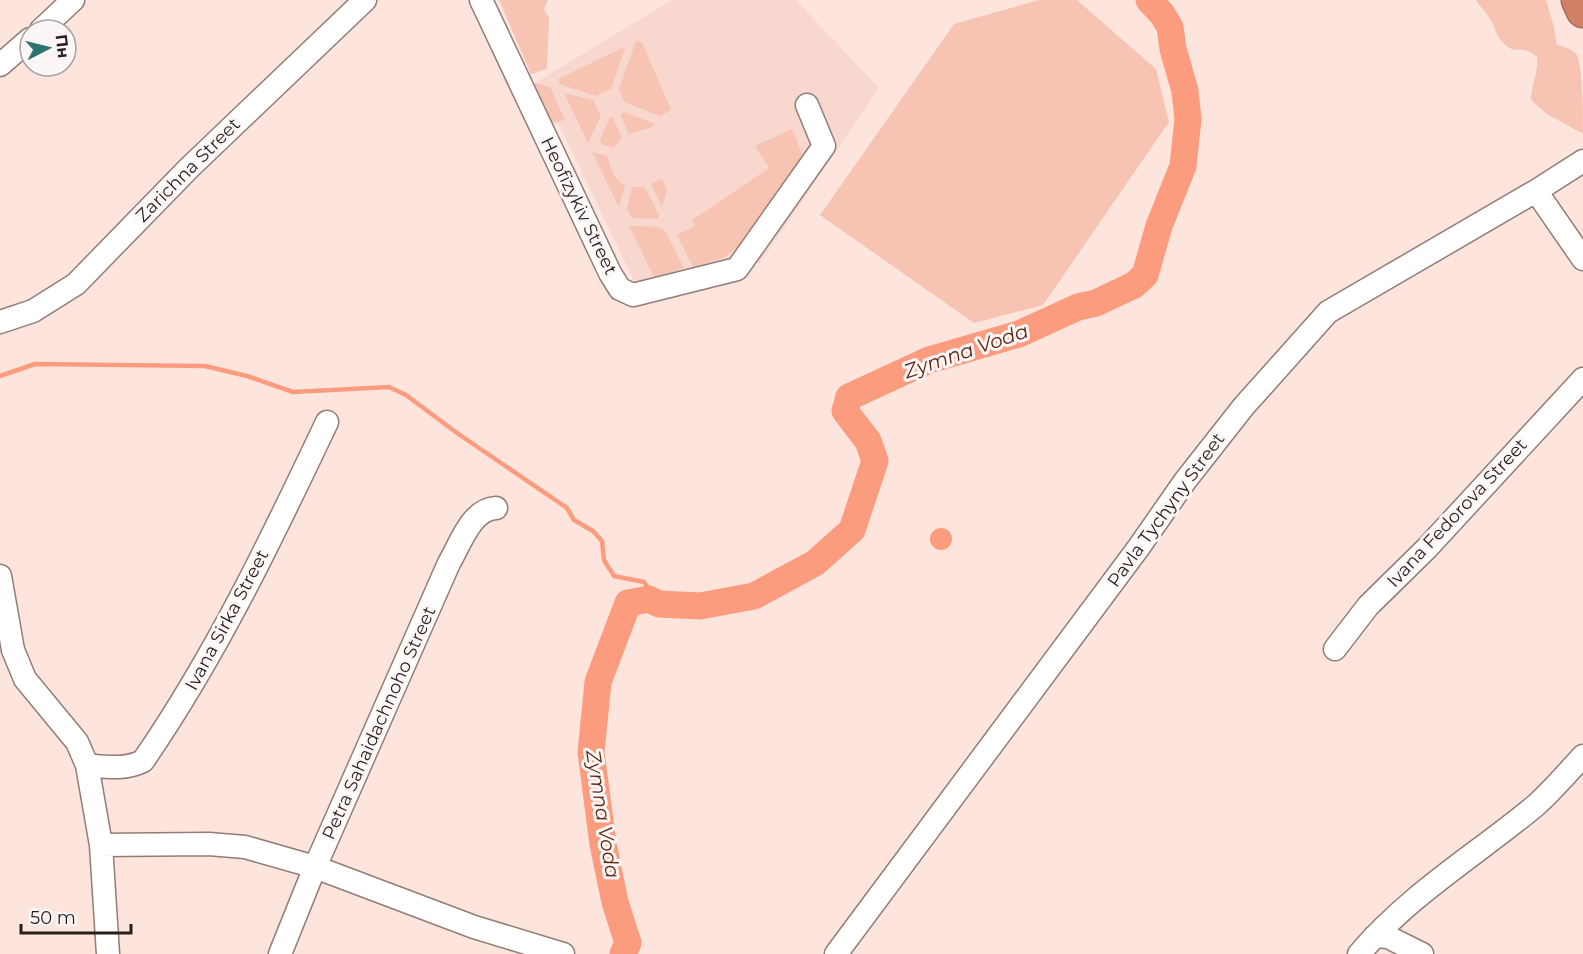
<svg xmlns="http://www.w3.org/2000/svg" width="1583" height="954" viewBox="0 0 1583 954" font-family="Montserrat,sans-serif">
<style>
.built{fill:#f8d8ce}
.green{fill:#f7c3b2}
.water{fill:#fc9c7e}
.lines{fill:none;stroke-linecap:round;stroke-linejoin:round}
.stream{stroke:#fc9c7e;stroke-width:4.5}
.river{stroke:#fc9c7e;stroke-width:27}
.minor-casing{stroke:#927d76;stroke-width:25}
.highway-casing{stroke:#955e4d;stroke-width:35}
.minor{stroke:#fff;stroke-width:22}
.highway{stroke:#cf8067;stroke-width:33}
.labels{text-anchor:middle;dominant-baseline:central;stroke-width:6;stroke-linejoin:round;paint-order:stroke}
.street-label{font-size:18px;fill:#281f1d;stroke:#fcf7f6}
.water-label{font-size:20px;font-style:italic;fill:#622714;stroke:#fcf7f6}
</style>
<rect width="100%" height="100%" fill="#fde5de"/>
<path class="built" d="M672,0H796L879,88L760,263L636,285L538,81Z"/>
<path class="green" d="M499,0H548L544,9L549,18L547,69L531,74Z
M1039,0H1077L1156,69L1169,122L1043,305L974,323L820,215L954,24Z
M1476,0H1546L1553,23L1557,45C1565,47 1572,49 1577,55C1583,72 1583,114 1583,134L1547,114L1531,100C1531,84 1539,72 1537,57C1525,45 1519,54 1508,47C1497,40 1496,29 1490,19C1486,12 1480,7 1476,0Z
M636,41L642,42L671,110L660,116L624,102L619,89Z
M626,46L611,89L596,96L560,84L558,79Z
M536,83L550,87L565,120L554,123L548,121L530,85Z
M564,93L593,100L601,116L588,143Z
M624,112L655,124L650,128L629,134L620,114Z
M612,117L622,138L613,148L601,144L600,140L609,119Z
M792,129L806,163L744,248L740,246L723,258L693,267L677,235L695,226L692,221L695,218L769,168L755,146Z
M592,152L608,156C610,169 614,178 625,186L619,207Z
M662,179L667,190L662,207L651,184Z
M632,187H645L659,215L658,219L632,218L627,209Z
M629,226L659,227L666,232L684,268L654,277Z"/>
<path class="water" d="M930 539a11 11 0 1 1 22 0a11 11 0 1 1-22 0Z"/>
<g class="lines">
<path class="stream" d="M0,376L35,364L205,366L247,376L293,392L389,387L406,395L457,433L567,508L574,520L593,531L602,541L604,560L614,576L644,582L659,604"/>
<path class="river" d="M623,954L628,943L615,902L603,844L591,752L598,682L628,603L649,599L659,604L700,606L754,596L815,563L852,530L875,461L868,441L845,411L849,397L929,360L1019,334L1078,307L1096,303L1134,285L1145,275L1159,226L1183,166L1188,119L1185,91L1173,49L1170,27L1162,14L1149,0"/>
<defs>
<path id="minor" d="M481,0L610,273L620,289L633,295L737,269L824,146L807,105
M41,30L73,0
M0,65L30,39
M1536,191L1583,259
M0,322L33,311L76,284L189,168L365,0
M0,576L13,650L25,679L77,742L87,765L101,845L108,954
M1335,649L1368,606L1427,548L1583,379
M87,765C107,767 125,770 143,761C216,655 272,538 327,422
M101,845L209,844L245,847L315,867L474,927L563,954
M1375,936L1388,937L1422,954
M280,954L315,867L449,563C460,545 471,509 496,508
M836,954L1139,547L1185,481L1244,406L1328,312L1536,191L1583,161
M1359,954C1410,894 1476,855 1535,806C1552,791 1567,773 1583,756"/>
<path id="highway" d="M1578,0L1583,11"/>
</defs>
<use href="#minor" class="minor-casing"/>
<use href="#highway" class="highway-casing"/>
<use href="#minor" class="minor"/>
<use href="#highway" class="highway"/>
</g>
<g class="labels">
<g class="street-label">
<text transform="translate(188 170) rotate(-45)">Zarichna Street</text>
<text transform="translate(579 206) rotate(64)">Heofizykiv Street</text>
<text transform="translate(1166 510) rotate(-54)">Pavla Tychyny Street</text>
<text transform="translate(1457 513) rotate(-47)">Ivana Fedorova Street</text>
<text transform="translate(227 620) rotate(-62)">Ivana Sirka Street</text>
<text transform="translate(379 723) rotate(-66)">Petra Sahaidachnoho Street</text>
</g>
<g class="water-label">
<text transform="translate(966 351) rotate(-19)">Zymna Voda</text>
<text transform="translate(603 814) rotate(81)">Zymna Voda</text>
</g>
</g>
<g transform="translate(48 48) rotate(83)"><circle r="28" fill="#fcf7f6" stroke="#a7a19f" stroke-width="1.5"/>
<path d="M0-4.5L10 22L0 15L-10 22Z" fill="#2c756f"/>
<text y="-9" font-size="16" font-weight="bold" text-anchor="middle" fill="#281f1d">Пн</text>
</g>
<path d="M21 924v9h110v-9" fill="none" stroke="#281f1d" stroke-width="3"/>
<text x="30" y="924" font-size="18" fill="#281f1d" stroke="#fcf7f6" stroke-width="4.5" paint-order="stroke">50 m</text>
</svg>
